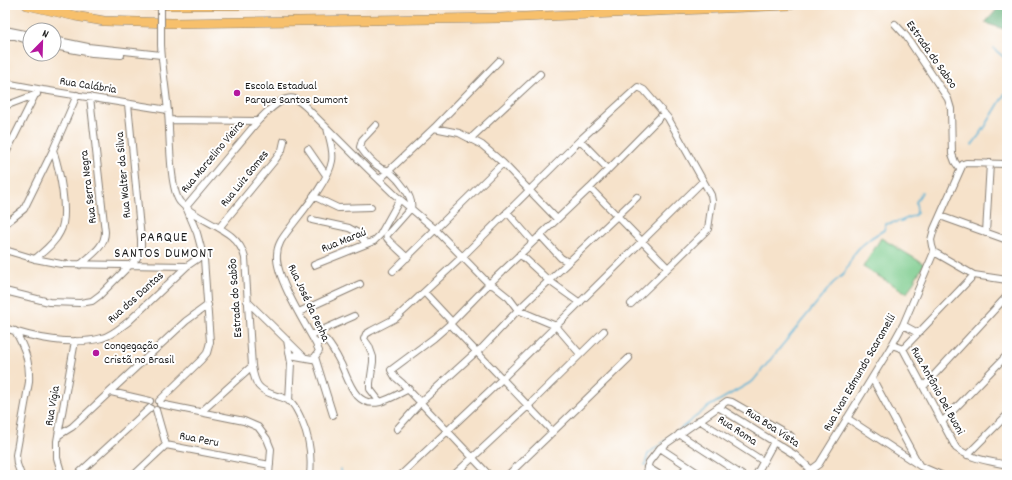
<svg xmlns="http://www.w3.org/2000/svg" width="1012" height="480" viewBox="0 0 1012 480" font-family="Dekko,sans-serif">
<style>
.green{fill:#7bcb8c;stroke:#4c7454}
.forest{fill:#64af78;stroke:#40664a}
.lines{fill:none;stroke-linecap:round;stroke-linejoin:round}
.stream{stroke:#56b0d4;stroke-width:1.5}
.minor-casing{stroke:#897f73;stroke-width:8}
.highway-casing{stroke:#897f73;stroke-width:10}
.minor{stroke:#fff;stroke-width:6}
.highway{stroke:#f7c06c;stroke-width:9}
.minor-bridge-casing{stroke:#897f73;stroke-width:8;stroke-linecap:butt}
.minor-bridge{stroke:#fff;stroke-width:6}
.poi-dot{fill:#b5179e;stroke:#fff;stroke-width:1.5}
.labels{text-anchor:middle;dominant-baseline:central;stroke-width:4;stroke-linejoin:round;paint-order:stroke}
.street-label{font-size:12px;fill:#1c1c1c;stroke:#fff}
.poi-label{font-size:12px;fill:#1c1c1c;stroke:#fff;text-anchor:start}
.quarter-label{font-size:14px;letter-spacing:1px;fill:#1c1c1c;stroke:#fff}
</style>
<rect width="100%" height="100%" fill="#fff"/>
<filter id="ink" filterUnits="userSpaceOnUse"><feTurbulence type="fractalNoise" baseFrequency=".025" numOctaves="2"/><feDisplacementMap in="SourceGraphic" scale="8" xChannelSelector="R" yChannelSelector="G"/><feConvolveMatrix kernelMatrix="1 2 1 2 8 2 1 2 1" color-interpolation-filters="sRGB"/></filter>
<filter id="wash" filterUnits="userSpaceOnUse"><feTurbulence type="fractalNoise" baseFrequency=".012" numOctaves="4" result="noise"/><feDisplacementMap in="SourceGraphic" scale="16" xChannelSelector="R" yChannelSelector="G"/><feGaussianBlur stdDeviation="0.9" result="paint"/><feColorMatrix in="noise" values="0 0 0 0 0 0 0 0 0 0 0 0 0 0 0 0 0 1.4 0 .05"/><feComposite in="paint" operator="in"/></filter>
<g filter="url(#wash)">
<rect width="100%" height="100%" fill="#f6e2ca"/>
<path class="green" d="M881,238L924,264L907,293L863,267Z"/>
<path class="forest" d="M1000,6L1007,7V30L985,23Z"/>
<g class="lines">
<path class="stream" d="M993,48L1007,60
M972,145L985,127L1007,90
M661,444L708,407L753,381L833,283L844,274L854,254L859,248L871,238L884,230L886,224L901,221L915,215L917,212L916,202L922,192
M645,465L648,454L658,446
M341,469V475"/>
</g>
</g>
<g filter="url(#ink)">
<g class="lines">
<defs>
<path id="minor" d="M895,24L906,36L948,99L951,109L952,154L955,162L960,169
M5,30L30,35
M5,36H15L30,41
M54,40L88,47L161,55
M161,45C162,67 166,89 168,112C170,132 169,188 180,202C199,224 238,227 245,258L252,366C255,385 258,390 277,396C281,397 287,399 291,402C296,407 299,414 302,421C310,439 312,455 310,475
M54,46L92,53L121,55
M5,83L43,90L168,110
M5,106L37,94
M169,120L258,121C266,113 283,94 295,99C300,101 304,105 308,109L365,166L395,195L435,229L489,284L494,286L509,298L518,310L556,326L580,354
M376,125L362,140L360,147C365,154 371,162 379,167C382,170 387,169 390,172C398,179 414,197 411,208L387,235C387,236 386,237 387,238C387,240 404,254 407,258
M434,128L459,133L482,145L503,163L557,219
M470,139L540,74
M580,140L608,169
M308,149L326,175
M5,155L35,95
M380,179L434,128L499,61
M590,188L668,268
M313,196L338,208L371,207
M507,212L533,242
M940,216L1007,240
M312,220L349,228L358,233L366,244
M5,224L24,209L53,150L77,95
M219,228L275,160L282,150L284,141
M986,233L990,163
M540,235L561,258L568,262
M5,250L35,259L61,264L187,266
M934,252L974,275L1007,280
M520,254L548,280L580,303
M35,259C44,251 55,243 60,232C70,215 59,168 53,150
M80,265C91,255 105,247 105,232L90,97
M314,265L374,241L380,235L400,199
M393,271L503,163
M5,291L49,302L80,303L92,301L100,295L137,258L141,247V239L128,104
M424,292L452,322
M247,301L304,357
M299,312L360,284
M450,324L553,432
M903,325L918,333
M5,328C33,338 72,346 102,338C111,336 120,328 128,322L187,266L203,255
M15,331C25,348 30,362 29,382L16,455L17,464L21,475
M311,335L354,316
M287,340L291,363L289,401
M316,344L323,340H326C333,348 337,356 341,364C349,381 355,408 380,402C389,400 400,393 409,389
M892,345L903,349L956,448C971,459 989,461 1007,465
M903,349L974,275
M290,355L312,359L315,357L319,351L316,344C305,324 275,276 277,255C277,244 284,236 290,228C302,212 329,180 332,161C334,150 329,138 327,128
M315,357L333,415
M872,378L919,465
M924,386L1007,296
M111,392L150,401
M159,401L201,360L207,353L210,342L204,259L197,233L186,207L258,121
M380,402L370,389V383L373,362V357L369,346L364,339L366,334L371,331L396,318L462,257L580,140L638,87L644,90L668,118L711,195L712,201L708,229L631,304
M160,404L244,421L258,427L267,439L271,449L269,475
M718,407L795,455L817,475
M156,410L166,445
M201,412L252,366
M847,418L920,466L941,475
M699,420L763,461
M942,422L1007,355
M397,429L421,402L476,352L482,348L518,310L637,197
M679,434L742,475
M59,435L72,427L186,321L208,305
M660,448L701,475
M967,455L1007,415
M647,467L660,475
M62,475L57,458V441L75,341
M77,475L150,408
M134,475L166,445L270,465
M401,475L502,379L703,181
M454,475L528,406L604,331
M489,475L402,383L395,377L391,370L434,338L450,324L489,284L590,188L664,113
M508,475L629,358
M645,475L649,462L660,448L727,401L732,402L791,436
M680,475L687,466
M756,475L774,442
M804,475L819,464L892,345L903,325L934,252L932,246L931,240L934,229L963,164L966,163L1007,164"/>
<path id="highway" d="M27,5L75,16L104,21L172,23L501,18L791,5
M139,5H262"/>
</defs>
<use href="#minor" class="minor-casing"/>
<use href="#highway" class="highway-casing"/>
<use href="#minor" class="minor"/>
<use href="#highway" class="highway"/>
<defs>
<path id="minor-bridge" d="M161,45V5"/>
</defs>
<use href="#minor-bridge" class="minor-bridge-casing"/>
<use href="#minor-bridge" class="minor-bridge"/>
</g>
</g>
<g class="poi-dot">
<circle cx="237" cy="93" r="4"/>
<circle cx="96" cy="353" r="4"/>
</g>
<g class="labels">
<g class="street-label">
<text transform="translate(931 55) rotate(55)">Estrada do Saboo</text>
<text transform="translate(88 86) rotate(9)">Rua Calábria</text>
<text transform="translate(213 157) rotate(-50)">Rua Marcelino Vieira</text>
<text transform="translate(124 175) rotate(-95)">Rua Walter da Silva</text>
<text transform="translate(245 179) rotate(-51)">Rua Luiz Gomes</text>
<text transform="translate(89 187) rotate(-97)">Rua Serra Negra</text>
<text transform="translate(344 241) rotate(-22)">Rua Maraú</text>
<text transform="translate(136 298) rotate(-42)">Rua dos Dantas</text>
<text transform="translate(236 298) rotate(-94)">Estrada do Sabôo</text>
<text transform="translate(308 303) rotate(65)">Rua José da Penha</text>
<text transform="translate(860 373) rotate(-60)">Rua Ivan Edmundo Scaramelli</text>
<text transform="translate(937 391) rotate(61)">Rua Antônio Del Buoni</text>
<text transform="translate(53 406) rotate(-80)">Rua Vigia</text>
<text transform="translate(772 428) rotate(33)">Rua Boa Vista</text>
<text transform="translate(737 431) rotate(33)">Rua Roma</text>
<text transform="translate(199 440) rotate(11)">Rua Peru</text>
</g>
<g class="poi-label">
<text x="245" y="86">Escola Estadual<tspan x="245" dy="14">Parque Santos Dumont</tspan></text>
<text x="104" y="346">Congegação<tspan x="104" dy="14">Cristã no Brasil</tspan></text>
</g>
<g class="quarter-label">
<text x="164" y="238">PARQUE<tspan x="164" dy="16">SANTOS DUMONT</tspan></text>
</g>
</g>
<rect width="1012" height="480" fill="none" stroke="#fff" stroke-width="20"/>
<g transform="translate(42 42) rotate(23)"><circle r="19" fill="#ffffff" stroke="#a4a4a4"/>
<path d="M0-3L7 15L0 10L-7 15Z" fill="#b5179e"/>
<text y="-6" font-size="11" font-weight="bold" text-anchor="middle" fill="#1c1c1c">N</text>
</g>
</svg>
